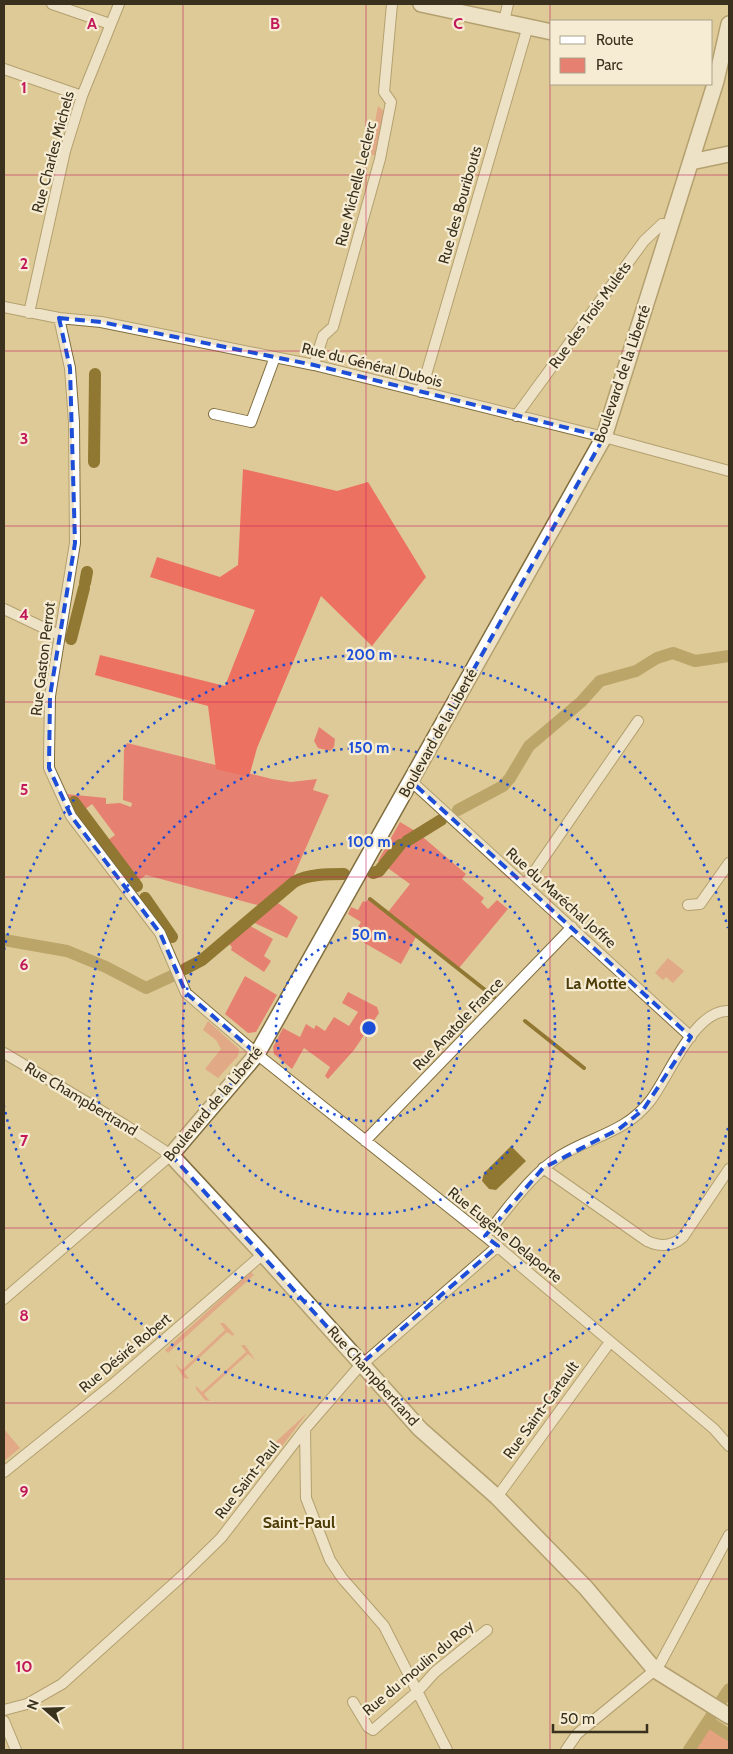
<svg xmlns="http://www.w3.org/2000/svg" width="733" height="1754" viewBox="0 0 733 1754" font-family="Cabin,sans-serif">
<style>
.green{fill:#e68172}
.forest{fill:#ed7160}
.water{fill:#917832}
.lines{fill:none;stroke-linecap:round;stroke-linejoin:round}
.stream{stroke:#917832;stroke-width:4}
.canal{stroke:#917832;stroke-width:12}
.street-casing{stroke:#806e3f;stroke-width:12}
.secondary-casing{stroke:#806e3f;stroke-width:18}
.street{stroke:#fff;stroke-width:10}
.secondary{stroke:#fff;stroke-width:15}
.marked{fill:none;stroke:#1d4ed8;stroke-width:4;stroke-dasharray:10 6;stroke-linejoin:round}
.grid{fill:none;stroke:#c2185b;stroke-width:1;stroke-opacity:0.55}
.ring{fill:none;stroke:#1d4ed8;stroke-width:2.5;stroke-dasharray:2.5 5}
.labels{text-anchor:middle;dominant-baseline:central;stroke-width:4.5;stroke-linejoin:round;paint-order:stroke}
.street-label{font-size:15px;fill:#39311d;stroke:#f6ecd3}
.neighbourhood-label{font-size:16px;font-weight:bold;fill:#4d3c08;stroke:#f6ecd3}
.grid-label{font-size:16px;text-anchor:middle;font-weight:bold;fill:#c2185b;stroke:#f6ecd3;stroke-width:4.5;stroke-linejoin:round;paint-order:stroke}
.centre{fill:#1d4ed8;stroke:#f6ecd3;stroke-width:2.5}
.ring-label{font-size:15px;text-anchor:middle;font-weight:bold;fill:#1d4ed8;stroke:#f6ecd3;stroke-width:4.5;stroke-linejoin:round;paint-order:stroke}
</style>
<rect width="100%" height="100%" fill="#deca98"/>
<path class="green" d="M378,106L385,112L377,156L369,154Z
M319,727L335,739L334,747L330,751L318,748L314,741Z
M127,743L272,779L291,782L317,779L313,790L329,795L291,882L261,906L146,875L138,881L108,840L115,835L92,804L84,810L79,803L70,802L66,794L106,798V804L120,803L131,807L132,803L123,800L124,750Z
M400,822L417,832L466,874L462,879L484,898L481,902L488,909L497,900L508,909L459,968L417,935L401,964L361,941L364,935L356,930L361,922L348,914L351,907L358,910L363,901L366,902L369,898L388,912L410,884L378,861Z
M275,901L298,917L287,938L250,921Z
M247,924L273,939L264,956L271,961L264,972L231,950L232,947L227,942Z
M668,958L684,971L673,983L666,977L663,980L655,973Z
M245,976L277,995L256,1032L248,1033L225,1014Z
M348,992L377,1007L379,1013L354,1050L328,1079L325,1076L330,1067L304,1048L292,1069L274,1054L273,1047L283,1028L300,1037L306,1024L314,1029L316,1025L325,1031L334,1017L349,1026L358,1012L342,1003Z
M208,1021L239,1049L238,1056L218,1078L205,1069L221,1049L216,1040L203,1030Z
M251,1272L254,1275L168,1353L165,1350Z
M220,1323H224L234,1334L233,1336L227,1332L184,1372L189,1379L184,1378L175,1364L182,1370L225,1330Z
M241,1345H245L255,1360L248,1354L204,1394L210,1401L205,1400L196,1389V1386L202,1392L246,1352Z
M307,1413L274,1457L268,1449Z
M4,1429L20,1448L4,1461Z"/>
<path class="forest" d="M243,469L337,491L368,482L426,577L372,646L321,596L257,748L249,777L216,769L208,706L95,675L100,655L225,686L255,610L150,577L157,557L220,577L238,565Z
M715,1720L729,1729V1750H695Z"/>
<path class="water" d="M511,1146L526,1161L496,1190L489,1189L482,1181L484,1173Z"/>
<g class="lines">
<path class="stream" d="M370,899L494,997
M525,1021L584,1068"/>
<path class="canal" d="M94,462L95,374
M85,583L87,572
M71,639L84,588
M74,802L137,886
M458,810L503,786L510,778L529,746L581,702L600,681L636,671L657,658L673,653L695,661L729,656
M407,841L441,820
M373,873L379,871L400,845
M145,898L172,937
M4,940L67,951L106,967L146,988L172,976
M185,969L202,960L294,882C308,874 328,874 344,874
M709,1722L729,1735
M689,1750L729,1689"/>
<defs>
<path id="street" d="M52,4L110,24
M504,21L508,4
M4,69L82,96
M4,307L59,318L101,322L314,365L604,437L729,471
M29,313L65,151L82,96L119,4
M59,318L70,368L74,422L75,543L50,696L49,757V768L71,816L160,933L186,993L263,1059L485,1236L714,1429L729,1446
M314,365L323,336L333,327L380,159L391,102L384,92L392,4
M421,392L528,26
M214,414L251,422L275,357
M516,416L644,241L662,224L671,225
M4,609L59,635
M411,781L691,1037
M525,885L638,721
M688,905L700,904L729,863
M4,1053L125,1125L171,1155L4,1299
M365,1141L572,927
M543,1168L647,1241C660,1247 672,1247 683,1237L729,1169
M485,1236C508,1209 530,1175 560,1156C592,1136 625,1133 650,1101C669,1077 694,1009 729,1011
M305,1429L306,1498L330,1560L342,1578L384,1626L447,1750
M4,1472L112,1385L263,1254
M497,1497L610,1342
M353,1702L368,1727L373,1730L418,1691L435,1672L487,1630
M4,1710L27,1704L62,1684L181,1577L221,1538L305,1429L357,1369L498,1246
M4,1721L16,1750
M566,1750L577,1734L655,1670L661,1662L729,1535"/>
<path id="secondary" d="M421,4L552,32
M729,24L716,81L604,437L257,1054L171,1155L263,1254L420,1429L497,1497L586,1588L655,1670L729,1716
M691,162L729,154"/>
</defs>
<use href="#street" class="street-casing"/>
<use href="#secondary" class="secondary-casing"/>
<use href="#street" class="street"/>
<use href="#secondary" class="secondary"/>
</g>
<path d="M0 0H733V1754H0ZM59,318L101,322L314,365L604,437L411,781L691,1037L643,1110L619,1129L543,1168L485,1236L498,1246L361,1364L171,1155L257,1054L186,993L160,933L71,816L49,768L50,696L75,543L70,368Z" fill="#deca98" fill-opacity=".55" fill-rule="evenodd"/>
<path class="marked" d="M59,318L101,322L314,365L604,437L411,781L691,1037L643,1110L619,1129L543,1168L485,1236L498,1246L361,1364L171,1155L257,1054L186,993L160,933L71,816L49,768L50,696L75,543L70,368Z"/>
<path class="grid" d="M183,4V1750M366,4V1750M550,4V1750M4,175H729M4,351H729M4,526H729M4,702H729M4,877H729M4,1052H729M4,1228H729M4,1403H729M4,1579H729"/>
<g class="ring">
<circle cx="369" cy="1028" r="93"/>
<circle cx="369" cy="1028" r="186"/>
<circle cx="369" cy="1028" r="280"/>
<path d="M728 1128A373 373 0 0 1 4 1106M4 950A373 373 0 0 1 728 928"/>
</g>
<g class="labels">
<g class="street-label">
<text transform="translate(53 152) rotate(-75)">Rue Charles Michels</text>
<text transform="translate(356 184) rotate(-76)">Rue Michelle Leclerc</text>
<text transform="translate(460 205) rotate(-74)">Rue des Bouribouts</text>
<text transform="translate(590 315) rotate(-54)">Rue des Trois Mulets</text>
<text transform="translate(372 365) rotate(14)">Rue du Général Dubois</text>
<text transform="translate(622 374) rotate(-71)">Boulevard de la Liberté</text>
<text transform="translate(43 659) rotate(-83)">Rue Gaston Perrot</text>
<text transform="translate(438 733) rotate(-61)">Boulevard de la Liberté</text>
<text transform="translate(561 898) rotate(42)">Rue du Maréchal Joffre</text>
<text transform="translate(458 1024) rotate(-46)">Rue Anatole France</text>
<text transform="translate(81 1099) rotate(31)">Rue Champbertrand</text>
<text transform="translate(213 1104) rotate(-50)">Boulevard de la Liberté</text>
<text transform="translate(505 1235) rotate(39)">Rue Eugène Delaporte</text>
<text transform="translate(125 1353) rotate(-40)">Rue Désiré Robert</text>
<text transform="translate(373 1376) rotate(48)">Rue Champbertrand</text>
<text transform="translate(541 1410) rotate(-54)">Rue Saint-Cartault</text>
<text transform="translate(247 1480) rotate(-52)">Rue Saint-Paul</text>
<text transform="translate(418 1668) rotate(-40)">Rue du moulin du Roy</text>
</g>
<g class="neighbourhood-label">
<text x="596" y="983">La Motte</text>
<text x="299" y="1522">Saint-Paul</text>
</g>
</g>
<g class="grid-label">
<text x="92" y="29">A</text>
<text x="275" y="29">B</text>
<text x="458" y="29">C</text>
<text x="24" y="93">1</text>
<text x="24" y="269">2</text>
<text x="24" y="444">3</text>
<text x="24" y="620">4</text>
<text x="24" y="795">5</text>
<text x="24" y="970">6</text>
<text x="24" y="1146">7</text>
<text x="24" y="1321">8</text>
<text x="24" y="1497">9</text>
<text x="24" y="1672">10</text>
</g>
<circle cx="369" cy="1028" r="8" class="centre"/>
<g class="ring-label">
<text x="369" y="660">200 m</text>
<text x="369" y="753">150 m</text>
<text x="369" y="847">100 m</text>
<text x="369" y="940">50 m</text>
</g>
<rect width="733" height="1754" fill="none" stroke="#39311d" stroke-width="10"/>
<rect x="550" y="20" width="162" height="65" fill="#f6ecd3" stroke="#aaa18a"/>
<rect x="560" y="36" width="25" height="8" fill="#ffffff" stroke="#aaa18a"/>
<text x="596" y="45" font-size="15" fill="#39311d">Route</text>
<rect x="560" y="58" width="25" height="15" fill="#e68172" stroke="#aaa18a"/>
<text x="596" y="70" font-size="15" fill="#39311d">Parc</text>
<g transform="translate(45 1709) rotate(290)" stroke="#f6ecd3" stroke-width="4" paint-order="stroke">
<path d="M0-4L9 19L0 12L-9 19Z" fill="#39311d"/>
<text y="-8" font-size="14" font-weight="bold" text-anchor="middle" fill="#39311d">N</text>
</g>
<path d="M553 1724v8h94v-8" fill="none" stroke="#39311d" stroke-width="2.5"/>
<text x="560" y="1724" font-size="15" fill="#39311d" stroke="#f6ecd3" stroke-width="4" paint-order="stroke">50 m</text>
</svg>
